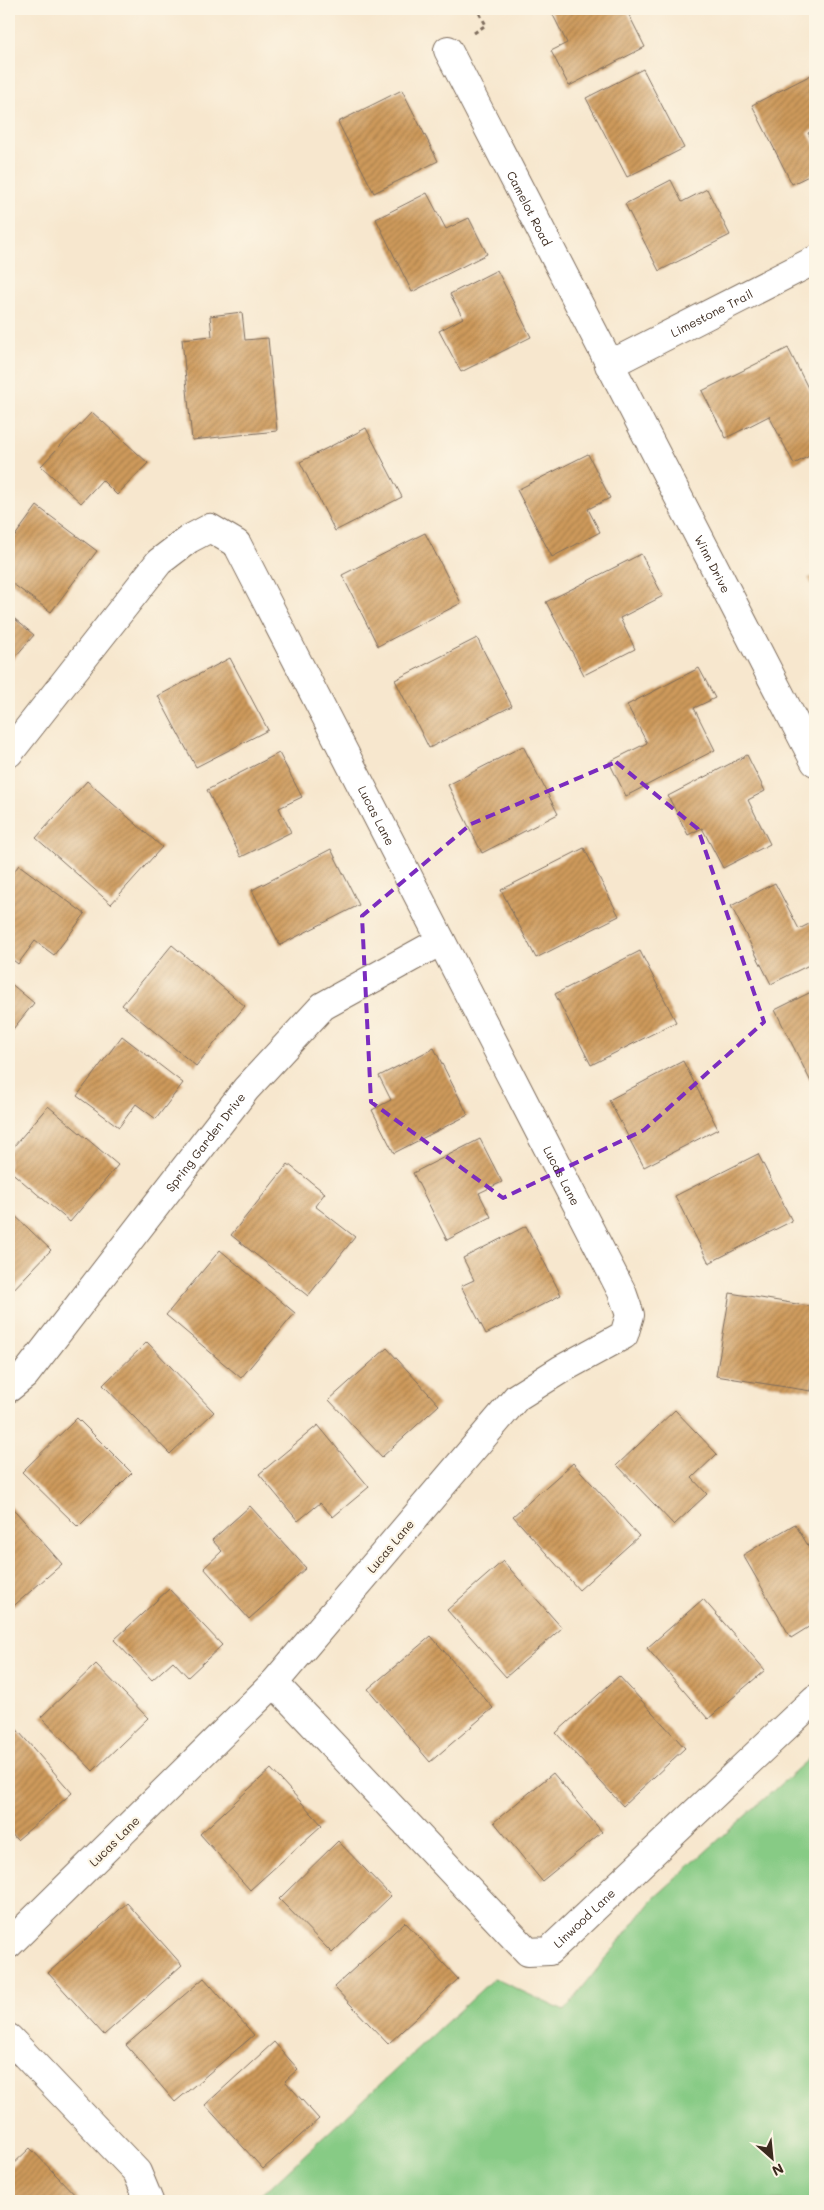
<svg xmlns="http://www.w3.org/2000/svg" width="824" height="2210" viewBox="0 0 824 2210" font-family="Mali,sans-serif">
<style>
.grass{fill:#87cb85;stroke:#617a52}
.building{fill:url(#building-hatch)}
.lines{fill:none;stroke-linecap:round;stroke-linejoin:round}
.minor-casing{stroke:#7d6c5c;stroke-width:30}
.path{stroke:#7d6c5c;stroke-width:3;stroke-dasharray:4 4;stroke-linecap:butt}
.minor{stroke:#fff;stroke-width:28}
.marked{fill:none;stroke:#7b2cbf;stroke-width:4;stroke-dasharray:10 6;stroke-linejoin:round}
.labels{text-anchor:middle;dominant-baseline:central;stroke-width:4.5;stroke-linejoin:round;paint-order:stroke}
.street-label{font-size:12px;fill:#3b2a1e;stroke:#fcf5e5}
</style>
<defs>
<pattern id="building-hatch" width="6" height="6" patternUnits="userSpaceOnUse" patternTransform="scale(1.25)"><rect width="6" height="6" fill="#ce9a5b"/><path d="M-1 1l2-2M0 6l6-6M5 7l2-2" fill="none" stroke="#a87e4b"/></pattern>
</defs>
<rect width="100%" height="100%" fill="#fcf5e5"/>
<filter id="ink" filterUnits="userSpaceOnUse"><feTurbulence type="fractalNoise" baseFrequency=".02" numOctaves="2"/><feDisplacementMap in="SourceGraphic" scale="10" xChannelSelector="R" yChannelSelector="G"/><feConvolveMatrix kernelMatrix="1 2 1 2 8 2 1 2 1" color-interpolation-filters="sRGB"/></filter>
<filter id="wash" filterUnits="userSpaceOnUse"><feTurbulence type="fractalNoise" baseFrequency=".0096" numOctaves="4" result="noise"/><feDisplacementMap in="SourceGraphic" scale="20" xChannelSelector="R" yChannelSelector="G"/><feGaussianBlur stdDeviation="1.12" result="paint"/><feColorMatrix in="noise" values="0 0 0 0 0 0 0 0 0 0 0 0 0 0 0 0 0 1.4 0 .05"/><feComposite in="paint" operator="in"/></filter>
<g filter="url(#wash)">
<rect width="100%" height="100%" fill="#f7e7ce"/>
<path class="grass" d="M815,1753V2201H249L270,2187L494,1978L564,2011L652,1900Z"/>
<g id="blocks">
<path class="building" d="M550,9H626L645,47L569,86L551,51L567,43Z
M643,69L684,148L627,177L586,98Z
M815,73V129L808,133L815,146V173L792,184L752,105Z
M402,90L438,161L374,193L338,122Z
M671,180L682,202L707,189L730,235L659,271L625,204Z
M427,193L446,229L469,218L487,254L412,292L376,219Z
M497,270L531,337L461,372L439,331L463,318L450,294Z
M242,312L245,340L268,338L277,431L192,440L182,339L212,336L210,316Z
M788,348L815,402V453L794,464L769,416L726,438L702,391Z
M92,412L148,463L117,495L102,480L81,503L41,466Z
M366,428L402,497L335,531L300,462Z
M588,454L610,498L588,509L600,532L552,557L517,490Z
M37,506L97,551L51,612L9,581V544Z
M425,533L461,603L378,646L342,575Z
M641,554L663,596L620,618L635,649L584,675L546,602Z
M815,575V592L808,578Z
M9,614L34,635L9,664Z
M477,638L512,706L429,748L395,680Z
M230,658L268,730L196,767L158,696Z
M699,668L715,698L694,708L715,750L626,796L609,762L647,743L627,705Z
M523,746L558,814L482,853L448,785Z
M279,753L302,797L279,808L291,832L241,857L207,790Z
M747,755L765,791L748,800L770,844L723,868L702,828L688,835L668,796Z
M87,781L162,847L111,904L36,838Z
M584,848L619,916L536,958L501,890Z
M331,849L359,905L280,945L252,890Z
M19,865L85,914L54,955L35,941L18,964L9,957V878Z
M775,883L799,929L815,921V962L771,984L731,906Z
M172,945L245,1006L196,1066L122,1005Z
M640,951L676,1022L591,1065L555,994Z
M9,982L34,1003L9,1034Z
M815,990V1084L813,1086L775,1010Z
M122,1036L183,1083L156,1119L136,1104L119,1127L77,1096Z
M434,1048L468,1115L394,1153L372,1110L391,1100L379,1076Z
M683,1061L718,1129L644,1167L609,1100Z
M48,1106L118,1165L70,1222L9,1170V1152Z
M480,1139L502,1182L479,1193L491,1217L447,1240L413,1173Z
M758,1154L792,1221L709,1263L675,1196Z
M288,1164L325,1193L315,1206L355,1237L308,1296L231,1235Z
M9,1210L51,1250L9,1294Z
M526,1226L561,1295L486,1334L461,1286L474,1280L463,1258Z
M220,1250L295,1313L241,1378L166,1315Z
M730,1293L815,1307V1366L811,1391L716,1376Z
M147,1342L214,1412L170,1454L103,1385Z
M387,1348L439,1405L382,1457L329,1400Z
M675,1410L717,1454L692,1478L707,1494L674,1525L617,1465Z
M77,1418L132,1473L78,1527L22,1472Z
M318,1425L369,1487L333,1517L320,1503L298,1521L259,1474Z
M573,1463L639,1536L579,1590L513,1516Z
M9,1504L62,1564L9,1610Z
M250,1506L306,1568L249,1619L204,1568L222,1551L212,1540Z
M795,1524L815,1557V1623L791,1638L743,1555Z
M503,1561L562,1628L506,1677L447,1610Z
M169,1589L222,1645L188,1677L173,1661L152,1680L114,1640Z
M703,1599L765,1670L708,1719L647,1648Z
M431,1636L493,1708L430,1762L368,1689Z
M96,1664L148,1718L93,1771L41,1717Z
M619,1676L685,1748L623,1806L556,1733Z
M13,1725L72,1793L17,1840L9,1831V1728Z
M271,1769L322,1825L250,1890L200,1834Z
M553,1773L602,1832L542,1881L494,1822Z
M338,1841L391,1896L332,1953L279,1899Z
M127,1903L182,1965L104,2035L48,1973Z
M405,1922L458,1979L388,2044L334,1987Z
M204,1978L254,2035L175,2102L126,2045Z
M274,2042L298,2069L285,2081L319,2119L263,2169L205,2105Z
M30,2148L81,2201H9V2168Z"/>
</g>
</g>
<g filter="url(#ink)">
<use href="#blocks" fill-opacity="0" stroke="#7d6c5c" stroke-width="1"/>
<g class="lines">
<defs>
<g id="minor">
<path id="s1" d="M448,50L815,762"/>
<path id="s2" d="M609,365L815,260"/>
<path id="s3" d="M9,753L159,562L189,539L210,528L237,544L622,1292L630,1315L624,1335L560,1370L517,1397L274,1683L9,1944"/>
<path id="s4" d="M9,1388L25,1375L246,1089L323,1006L441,941"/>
<path id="s5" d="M274,1683L528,1952L549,1951L815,1699"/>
<path d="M9,2038L137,2172L149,2201"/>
</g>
</defs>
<use href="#minor" class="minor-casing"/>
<path class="path" d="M474,33L486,25L477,9"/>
<use href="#minor" class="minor"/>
</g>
</g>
<path class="marked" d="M616,762L698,829L764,1022L644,1130L503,1198L371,1102L362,916L471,824Z"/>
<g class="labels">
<g class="street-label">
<text stroke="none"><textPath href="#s1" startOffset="178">Camelot Road</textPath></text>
<text stroke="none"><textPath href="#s2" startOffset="115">Limestone Trail</textPath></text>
<text stroke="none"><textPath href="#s1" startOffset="578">Winn Drive</textPath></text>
<text stroke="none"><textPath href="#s3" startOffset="641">Lucas Lane</textPath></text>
<text stroke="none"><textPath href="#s4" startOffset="315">Spring Garden Drive</textPath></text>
<text stroke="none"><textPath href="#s3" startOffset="1046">Lucas Lane</textPath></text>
<text transform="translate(390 1546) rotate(-50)">Lucas Lane</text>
<text transform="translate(114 1841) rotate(-45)">Lucas Lane</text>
<text stroke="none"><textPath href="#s5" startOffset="439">Linwood Lane</textPath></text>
</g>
</g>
<rect width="824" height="2210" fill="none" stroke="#fcf5e5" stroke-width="30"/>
<g transform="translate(772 2158) rotate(153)" stroke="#fcf5e5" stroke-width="4" paint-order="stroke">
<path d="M0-4L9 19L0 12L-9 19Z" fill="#3b2a1e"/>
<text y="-8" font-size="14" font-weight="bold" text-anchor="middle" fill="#3b2a1e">N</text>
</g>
</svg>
